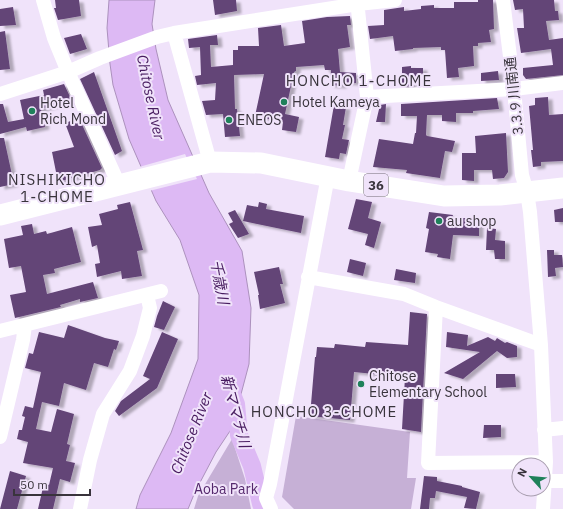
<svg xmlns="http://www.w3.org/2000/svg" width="563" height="509" viewBox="0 0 563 509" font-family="'IBM Plex Sans','Noto Sans JP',sans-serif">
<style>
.green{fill:#c6b0d6}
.water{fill:#ddb9f4;stroke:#ac91bd}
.pier{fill:#f0e3fa}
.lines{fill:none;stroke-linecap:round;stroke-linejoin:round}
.river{stroke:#ddb9f4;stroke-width:18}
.building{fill:#634477;filter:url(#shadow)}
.minor{stroke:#fff;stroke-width:14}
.highway{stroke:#fff;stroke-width:21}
.poi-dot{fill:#1f815a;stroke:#f0e3fa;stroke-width:1.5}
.labels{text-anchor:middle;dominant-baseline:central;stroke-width:4;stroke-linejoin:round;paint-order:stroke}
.shield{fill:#f0e3fa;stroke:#706875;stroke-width:1}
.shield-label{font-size:13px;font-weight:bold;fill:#39343c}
.street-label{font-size:14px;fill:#39343c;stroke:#f0e3fa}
.poi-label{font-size:14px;fill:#39343c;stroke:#f0e3fa;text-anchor:start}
.park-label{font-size:14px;fill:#54286c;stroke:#f0e3fa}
.neighbourhood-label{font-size:15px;letter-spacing:1px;fill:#39343c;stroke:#f0e3fa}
.water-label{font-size:15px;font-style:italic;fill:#481c60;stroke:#f0e3fa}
</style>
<defs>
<filter id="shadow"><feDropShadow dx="4.5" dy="2.5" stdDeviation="1" flood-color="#0004"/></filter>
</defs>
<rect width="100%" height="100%" fill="#f0e3fa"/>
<path class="green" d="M296,416L410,432L407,478H416L411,509H294L282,497Z
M232,439L245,479L251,509H194L198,496Z"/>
<path class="water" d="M109,0H155L152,24L156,49L168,100L209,193L242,251L251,308L249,364L232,428L216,452L195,492L188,509H136L140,495L171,433L198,359L199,295L180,240L156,201L129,139L113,85L110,64L107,28Z"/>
<path class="pier" d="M185,154L197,179L149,191L139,167Z"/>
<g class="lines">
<path class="river" d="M230,389L236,404L239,435L252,466L261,504L264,509"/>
</g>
<path class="building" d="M55,0H79L81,16L58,20L54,8H56Z
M213,0H236L237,11L215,15Z
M478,0H493L494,29L489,30L491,42L478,43V46H473L474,66L458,68L459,77L447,78L445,50H441V47L413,48V49L395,51L393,36L370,39L368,26L384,25V10L404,7V11L421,9V6L434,5V8H454V2H478Z
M513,0H554L555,11H558L559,20L546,21L549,40L563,38V75L526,79L523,75V68L553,65L551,49L521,53L517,28H524L523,9L515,10Z
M13,7L16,25L0,26V9Z
M350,16L351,25H347L350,47L338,49L340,72L356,73V83L342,82V86L330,85L331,70H325L324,65L296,67V71L294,72L285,114L299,117L296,132L282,130L283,122L255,116L264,74L234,75L235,109H237L240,136L225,137L223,114L206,115L202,101L215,100L216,83L197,85L195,76L201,75L200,47L189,48L188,39L217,35L218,45H210L211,67L233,65V50H238V46H259L258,28L281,25L284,46L305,43L302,21L327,17Z
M5,31L10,69L0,70V32Z
M81,34L87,49L70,54L64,38Z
M411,66V68H423V82L411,83L412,86L402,87V67Z
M498,71L499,80L481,81V73Z
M94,72L122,151L115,155L80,79Z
M64,84L72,101L41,109L45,127L27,131L26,127L0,134V104H3L8,122L24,119L20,100L44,95L43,90Z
M548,97L549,115L563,114V161L541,162V166L533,167L531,150H533L529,106L535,105V98Z
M497,98L499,109L473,111V113H456V122L442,121V115H427L426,135L427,136L455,141L452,152L445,151L440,178L406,173L407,170L373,167L379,139L413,144L415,133H416L417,116H401V104Z
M386,104L385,122H376L380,105Z
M334,105L346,107L343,125H345L342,139L349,140L346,154L340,153L339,159L325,157Z
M79,118L102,168L100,170L58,182L52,152L74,147L65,123Z
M506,133L508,172L504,178L493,179L492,170H474V181L462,180V153H476L475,136Z
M0,138H4L14,184L0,187Z
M356,199L372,202L368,218L381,222L374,248L365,245L368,234L348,229Z
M130,202L143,250L137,251L142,276L122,279L121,271L97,277L95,264L100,263L97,245L92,247L88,227L102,225L99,214L118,209L117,205Z
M259,202L267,204L266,209L304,216L301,233L243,221L247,205L258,207Z
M563,208V222H555L554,210Z
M235,210L249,234L238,238L229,224L233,222L228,213Z
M429,212L453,215L452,218H479V236L453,235L450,259L437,257L438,254L425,252L429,229L426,228Z
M32,224L34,234L46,231L47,234L72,227L81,262L54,269L55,273L43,275L47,294L93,282L98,298L80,302V299L60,305L61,307L15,318L10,295L26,292L21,266L9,268L4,239L23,235L21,226Z
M487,228L496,229L495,240L505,241V259H495L494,250H486Z
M547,250H554V255H562L563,267L555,268L556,276L548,277Z
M350,259L366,263L363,276L347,272Z
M279,267L283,284H280L285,303L260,309L258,295H259L254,272Z
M396,269L416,273L415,283L394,280Z
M163,301L175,307L164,330L154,327L157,316Z
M410,312L427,314L421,432L402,429L405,377L354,372L350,420L310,416L315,357H316L317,347L334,348L335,344L365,347L366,342L408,345Z
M68,325L105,338L119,341L116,350L114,349L108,367L94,363L86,390L64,383L59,406L42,402L36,429L51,432L57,409L74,414L67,444L70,445L66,461L75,463L70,482L60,479L53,509H38L44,483L49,485L53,468L23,463L28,442L17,439L19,430H22L25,417L22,416L25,406L33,408L41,372L25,368L29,353L33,354L39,332L64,338Z
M162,332L178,339L157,388L119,416L115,411L121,401L150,379L143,376Z
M447,332L468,335L467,346L488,337L495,341L497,338L505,343L507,342L517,346V357L507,358L497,351L463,379L444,373L480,352L446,347Z
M496,374H515L516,387L496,388Z
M484,425H501V437L483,438Z
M10,471L26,476L17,509H0Z
M424,476L437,477V481L462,486V487L480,492L476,509L464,508L467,497L436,491L435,498H430L429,509H420Z"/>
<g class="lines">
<path class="minor" d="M43,0L54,38L68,72L119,185
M503,0L514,89L522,175L527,192L530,212L541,345L546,462L543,509
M174,33L210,162
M0,94L68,72L100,58L157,37L174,33L358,4L395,0
M367,97L514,89L563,83
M349,181L367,97L357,0
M308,277L404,294L436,307L541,345
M436,307L428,463L546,462
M0,331L161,291
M544,430L563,428
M0,437L23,340L25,325
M545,481H563
M80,509L90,460L103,414L130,371L143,336L150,308L147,295
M271,509L266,498L270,484L328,176"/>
<path class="highway" d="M0,215L210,162L261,163L349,181L444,196L500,195L563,188"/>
</g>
<g class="poi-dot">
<circle cx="284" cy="102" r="4"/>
<circle cx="32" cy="111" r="4"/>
<circle cx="229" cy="120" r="4"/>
<circle cx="439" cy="221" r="4"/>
<circle cx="361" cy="384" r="4"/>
</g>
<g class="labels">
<rect class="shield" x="364" y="174" width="24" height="22" rx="3"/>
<g class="shield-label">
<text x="376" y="185">36</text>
</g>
<g class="street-label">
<text transform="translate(514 96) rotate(-96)">3.3.9 川南通</text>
</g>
<g class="poi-label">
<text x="292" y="102">Hotel Kameya</text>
<text x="40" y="103">Hotel<tspan x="40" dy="16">Rich Mond</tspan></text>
<text x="237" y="120">ENEOS</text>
<text x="447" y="221">au shop</text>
<text x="369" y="376">Chitose<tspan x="369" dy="16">Elementary School</tspan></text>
</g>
<g class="park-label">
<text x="226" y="489">Aoba Park</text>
</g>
<g class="neighbourhood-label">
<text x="359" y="80">HONCHO 1-CHOME</text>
<text x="57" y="179">NISHIKICHO<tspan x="57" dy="17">1-CHOME</tspan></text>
<text x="324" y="411">HONCHO 3-CHOME</text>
</g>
<g class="water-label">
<text transform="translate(151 97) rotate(78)">Chitose River</text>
<text transform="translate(220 282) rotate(80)">千歳川</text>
<text transform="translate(236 411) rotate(75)">新ママチ川</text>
<text transform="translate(191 433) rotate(-68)">Chitose River</text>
</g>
</g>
<g transform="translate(531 477) rotate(297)"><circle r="19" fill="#f0e3fa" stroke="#a79dae"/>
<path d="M0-3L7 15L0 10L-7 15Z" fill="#1f815a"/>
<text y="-6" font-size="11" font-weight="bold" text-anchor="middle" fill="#39343c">N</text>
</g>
<path d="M14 489v6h76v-6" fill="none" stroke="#39343c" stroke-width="2"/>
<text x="20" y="489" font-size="12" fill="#39343c" stroke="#f0e3fa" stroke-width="3" paint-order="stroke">50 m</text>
</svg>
